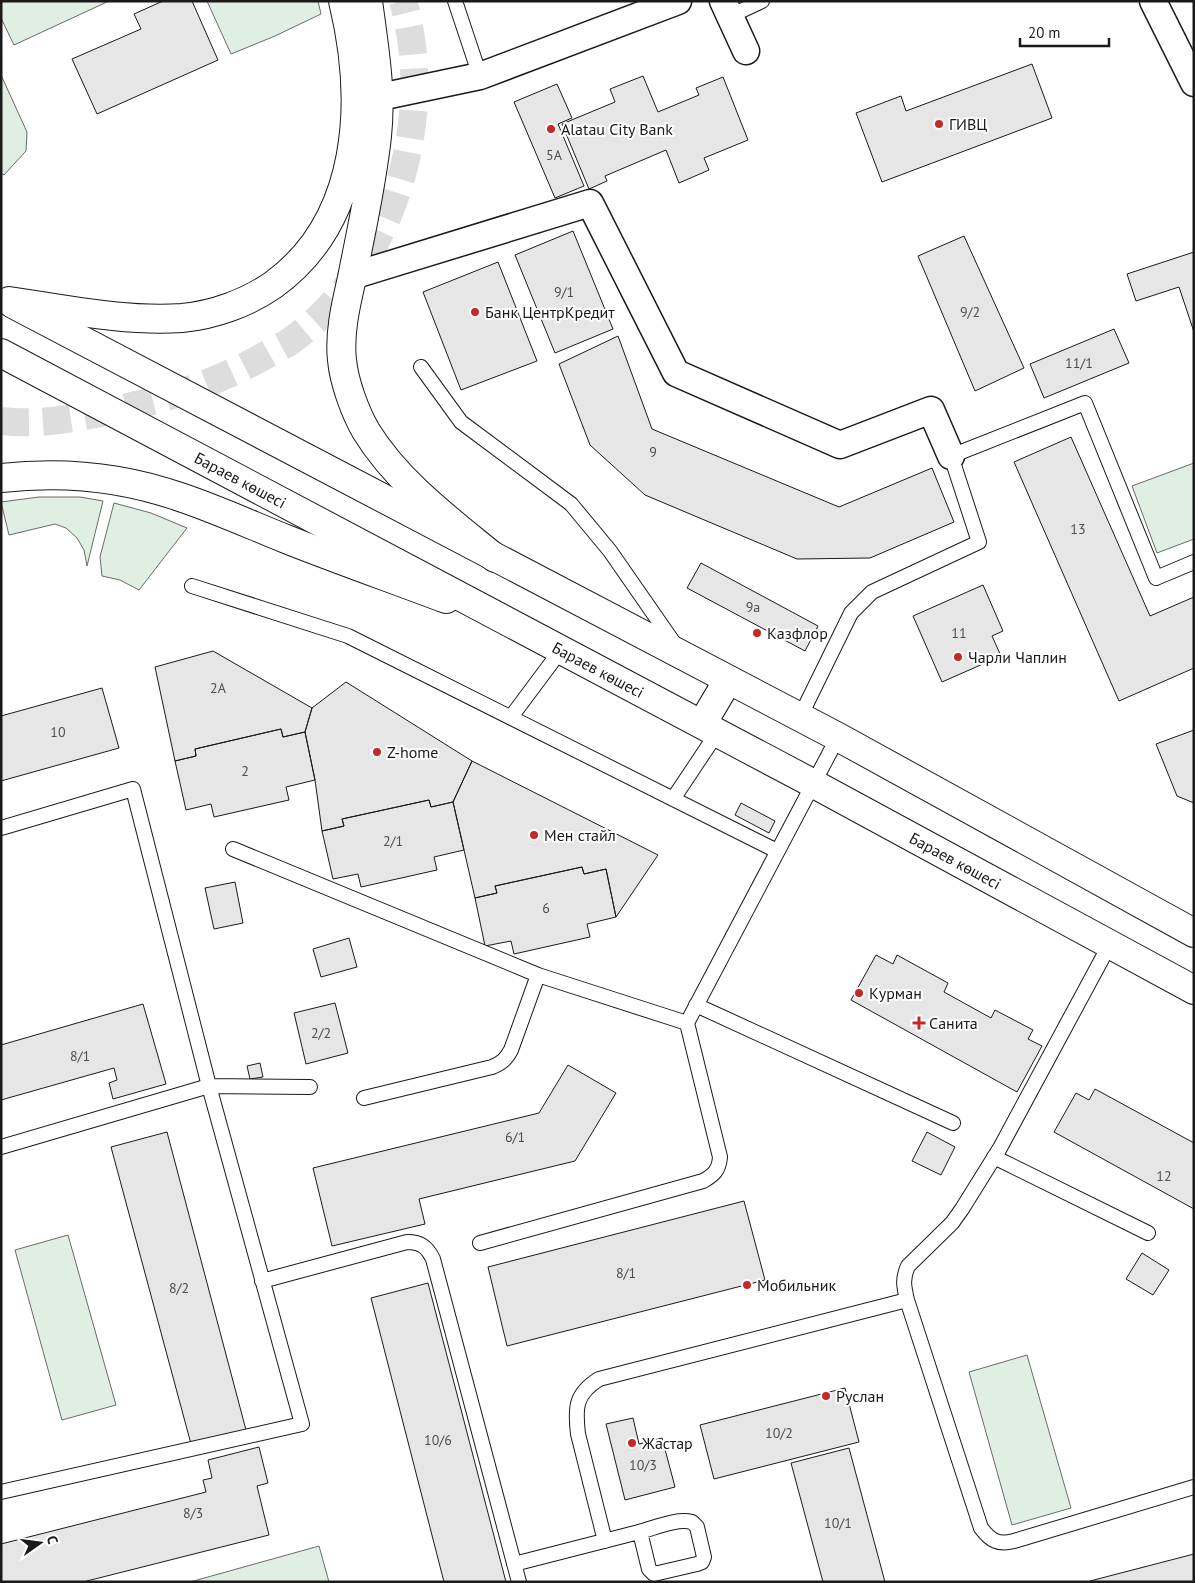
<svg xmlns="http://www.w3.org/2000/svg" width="1195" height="1583" viewBox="0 0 1195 1583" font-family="'PT Sans',sans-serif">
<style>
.green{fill:#e0efe3;stroke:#6a6a6a}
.building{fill:#e6e6e6;stroke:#1a1a1a}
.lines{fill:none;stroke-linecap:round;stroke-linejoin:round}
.primary-tunnel{stroke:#ddd;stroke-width:28;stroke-dasharray:28 14;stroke-linecap:butt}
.service-casing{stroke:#1a1a1a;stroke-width:16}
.minor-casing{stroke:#1a1a1a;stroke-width:29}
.tertiary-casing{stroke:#1a1a1a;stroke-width:30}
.secondary-casing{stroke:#1a1a1a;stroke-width:30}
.primary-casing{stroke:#1a1a1a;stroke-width:30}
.service{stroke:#fff;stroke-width:14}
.minor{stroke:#fff;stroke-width:26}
.tertiary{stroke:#fff;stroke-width:28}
.secondary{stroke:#fff;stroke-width:28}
.primary{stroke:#fff;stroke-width:28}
.poi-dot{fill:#c62828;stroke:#fff;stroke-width:2}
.labels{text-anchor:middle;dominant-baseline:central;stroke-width:4;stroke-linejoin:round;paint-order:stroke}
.number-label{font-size:14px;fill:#4d4d4d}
.poi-label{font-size:16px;fill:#1a1a1a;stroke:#fff;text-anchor:start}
.street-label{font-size:16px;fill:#1a1a1a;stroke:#fff}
</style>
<rect width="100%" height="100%" fill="#fff"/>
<path class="green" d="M1,1H109L14,45L1,18Z
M207,1H318L321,14L275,36L231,54Z
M1,75L27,132L26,151L4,175L1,173Z
M1194,463V539L1157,553L1132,486Z
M39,497H80L103,501L87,566L84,550L77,538L66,528L55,524L9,535L1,502Z
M114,503L151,513L187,528L139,590L120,580L102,576L100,557Z
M68,1235L116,1405L62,1420L15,1250Z
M1027,1355L1071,1508L1012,1525L969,1372Z
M319,1546L329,1582H190Z"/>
<path class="building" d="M163,1H192L218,60L97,114L72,59L141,29L134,14Z
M1032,64L1052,118L882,182L856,113L901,96L906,111Z
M643,76L658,112L699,95L696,88L723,77L748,140L704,158L709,170L679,183L666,150L605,176L607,181L589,189L562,124L615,102L610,89Z
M557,84L572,118L558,124L584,186L555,198L514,102Z
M573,231L613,329L555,353L515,255Z
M964,236L1024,368L975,391L918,256Z
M1194,252V332L1179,287L1136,301L1127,274Z
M498,262L537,361L461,390L423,292Z
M1114,329L1129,363L1044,398L1030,364Z
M618,336L652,429L839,507L932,468L954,522L870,558L797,559L645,495L590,445L559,364Z
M1071,437L1150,616L1194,597V668L1119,701L1014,462Z
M701,563L818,626L805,651L687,588Z
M983,585L1003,631L992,636L1001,656L942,682L913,616Z
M213,651L312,708L305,732L283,737L281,729L195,749L196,756L175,761L155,667Z
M346,682L472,761L453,802L431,807L429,800L342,819L344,826L322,831L315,780L305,732L312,708Z
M102,688L119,748L1,781V716Z
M281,729L283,737L305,732L315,780L286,787L289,800L214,817L211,804L186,810L175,761L196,756L195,749Z
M1194,730V803L1177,796L1156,744Z
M472,761L658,855L616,917L606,869L584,874L582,867L495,886L497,893L475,898L453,802Z
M429,800L431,807L453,802L464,850L434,857L437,870L361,887L358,874L333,879L322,831L344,826L342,819Z
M741,803L775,821L769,833L735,815Z
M582,867L584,874L606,869L616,917L587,924L590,937L514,954L511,941L485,946L475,898L497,893L495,886Z
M235,882L243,923L214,929L205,888Z
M349,938L357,967L321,977L313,949Z
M876,955L893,964L897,955L948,983L944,992L991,1018L995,1010L1033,1030L1028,1039L1042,1046L1017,1092L851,1000Z
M335,1003L348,1053L306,1064L294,1013Z
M143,1004L166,1084L113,1099L109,1083L117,1080L114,1068L1,1100V1045Z
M260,1063L263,1077L250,1079L247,1066Z
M568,1065L616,1093L575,1161L419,1199L425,1224L332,1246L313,1168L539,1113Z
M1095,1089L1194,1143V1209L1054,1132L1076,1093L1089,1100Z
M167,1132L246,1430L191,1444L111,1147Z
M927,1132L955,1147L941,1175L912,1161Z
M744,1201L765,1280L507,1346L488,1267Z
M1142,1253L1169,1270L1153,1295L1126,1279Z
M428,1283L506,1582H444L371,1298Z
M845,1388L859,1442L714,1479L700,1425Z
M633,1418L639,1444L662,1438L675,1487L625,1500L606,1424Z
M259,1447L268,1483L257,1486L269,1535L83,1582H1V1544L206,1492L203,1480L212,1478L208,1460Z
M849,1448L885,1582H823L791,1463Z
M1194,1554V1582H1090V1581Z"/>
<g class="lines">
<path class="primary-tunnel" d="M1,421C44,426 87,416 128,407C177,396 222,380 266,355C274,350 284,346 292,340C393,267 437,120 403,1"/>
<defs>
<path id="service" d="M455,1L480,76
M730,16L762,1
M421,367L461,422L571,504L610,551L676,646
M192,586L348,636L777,851
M511,717L561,650
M800,717L851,613L872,592L979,542L951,456L1085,403L1156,578L1194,562
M673,799L717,733
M1,828L133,789L209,1086L302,1424L1,1492
M233,849L538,975
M696,1005L953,1123
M364,1098L492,1067C502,1063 506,1059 511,1050L538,975L687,1023
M1,1147L209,1086L310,1087
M994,1157L1148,1233
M480,1243L703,1181C714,1175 719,1170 720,1157L687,1023L838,737
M262,1281L407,1242C421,1242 427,1247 433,1259L519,1582
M907,1300L981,1528C991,1541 998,1545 1014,1541L1194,1487
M605,1541L578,1434C575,1408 575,1394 599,1379L907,1300C904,1287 902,1279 908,1266L952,1223L962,1209L1000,1148L1110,944
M514,1564C556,1553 597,1543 639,1532C655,1528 676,1518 692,1522L697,1527L704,1557L702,1562L697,1564L654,1574L649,1569L640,1532"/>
<path id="minor" d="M723,1L746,51
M1153,1L1194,83
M357,99L380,97L480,76L678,1
M352,276L590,203L676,373L840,445L931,410L951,456"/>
<path id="tertiary" d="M1,478C62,471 123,477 180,497C216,509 251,525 286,539C339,560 393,579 446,599"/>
<g id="secondary">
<path d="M13,304L838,737L1194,933"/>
<path id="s1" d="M1,353L814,784L1194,990"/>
<path d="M702,724L728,680"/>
</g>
<path id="primary" d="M368,1C374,46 382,91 377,136C372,184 361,231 352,278C346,304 339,333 342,360C344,382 355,412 366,431C398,483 449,520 495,558
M9,301C65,309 124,322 182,318C214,315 247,303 273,285C363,220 367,100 343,1"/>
</defs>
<use href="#service" class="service-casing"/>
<use href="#minor" class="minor-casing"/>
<use href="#tertiary" class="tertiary-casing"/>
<use href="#secondary" class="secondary-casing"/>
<use href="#primary" class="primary-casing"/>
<use href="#service" class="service"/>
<use href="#minor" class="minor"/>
<use href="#tertiary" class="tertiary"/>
<use href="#secondary" class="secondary"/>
<use href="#primary" class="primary"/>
</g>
<g class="poi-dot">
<circle cx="939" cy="124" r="5"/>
<circle cx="551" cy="129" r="5"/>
<circle cx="475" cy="312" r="5"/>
<circle cx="757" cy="633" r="5"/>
<circle cx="958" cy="657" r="5"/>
<circle cx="377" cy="752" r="5"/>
<circle cx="534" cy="835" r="5"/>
<circle cx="859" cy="993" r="5"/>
<path d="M916.5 1015.5h5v5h5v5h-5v5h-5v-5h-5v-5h5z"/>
<circle cx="747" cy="1285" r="5"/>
<circle cx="826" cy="1396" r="5"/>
<circle cx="632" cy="1443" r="5"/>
</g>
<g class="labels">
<g class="number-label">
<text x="554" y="155">5А</text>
<text x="564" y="292">9/1</text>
<text x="970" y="312">9/2</text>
<text x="1079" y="363">11/1</text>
<text x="653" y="452">9</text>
<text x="1078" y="529">13</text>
<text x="753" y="607">9а</text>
<text x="959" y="633">11</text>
<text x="218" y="688">2А</text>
<text x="58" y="732">10</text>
<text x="245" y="771">2</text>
<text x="393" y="841">2/1</text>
<text x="546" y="908">6</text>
<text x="321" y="1033">2/2</text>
<text x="80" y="1056">8/1</text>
<text x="515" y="1137">6/1</text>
<text x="1164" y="1176">12</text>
<text x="626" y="1273">8/1</text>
<text x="179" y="1288">8/2</text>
<text x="779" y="1433">10/2</text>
<text x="438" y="1440">10/6</text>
<text x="643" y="1465">10/3</text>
<text x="193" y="1513">8/3</text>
<text x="838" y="1523">10/1</text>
</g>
<g class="poi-label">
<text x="949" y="124">ГИВЦ</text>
<text x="561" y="129">Alatau City Bank</text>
<text x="485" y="312">Банк ЦентрКредит</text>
<text x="767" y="633">Казфлор</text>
<text x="968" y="657">Чарли Чаплин</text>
<text x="387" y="752">Z-home</text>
<text x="544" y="835">Мен стайл</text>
<text x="869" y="993">Курман</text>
<text x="929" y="1023">Санита</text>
<text x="757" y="1285">Мобильник</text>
<text x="836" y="1396">Руслан</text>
<text x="642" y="1443">Жастар</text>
</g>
<g class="street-label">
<text stroke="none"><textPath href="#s1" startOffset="271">Бараев көшесі</textPath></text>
<text stroke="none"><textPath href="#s1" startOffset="676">Бараев көшесі</textPath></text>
<text stroke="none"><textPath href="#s1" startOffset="1081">Бараев көшесі</textPath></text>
</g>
</g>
<rect width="1195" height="1583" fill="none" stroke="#1a1a1a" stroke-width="5"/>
<g transform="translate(40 1543) rotate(76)" stroke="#ffffff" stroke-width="4" paint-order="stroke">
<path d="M0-4L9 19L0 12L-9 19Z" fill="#1a1a1a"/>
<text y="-8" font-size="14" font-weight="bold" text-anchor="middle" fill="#1a1a1a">С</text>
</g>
<path d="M1020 38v8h89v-8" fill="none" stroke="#1a1a1a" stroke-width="2.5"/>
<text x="1028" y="38" font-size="15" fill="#1a1a1a" stroke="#ffffff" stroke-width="4" paint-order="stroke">20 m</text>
</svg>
